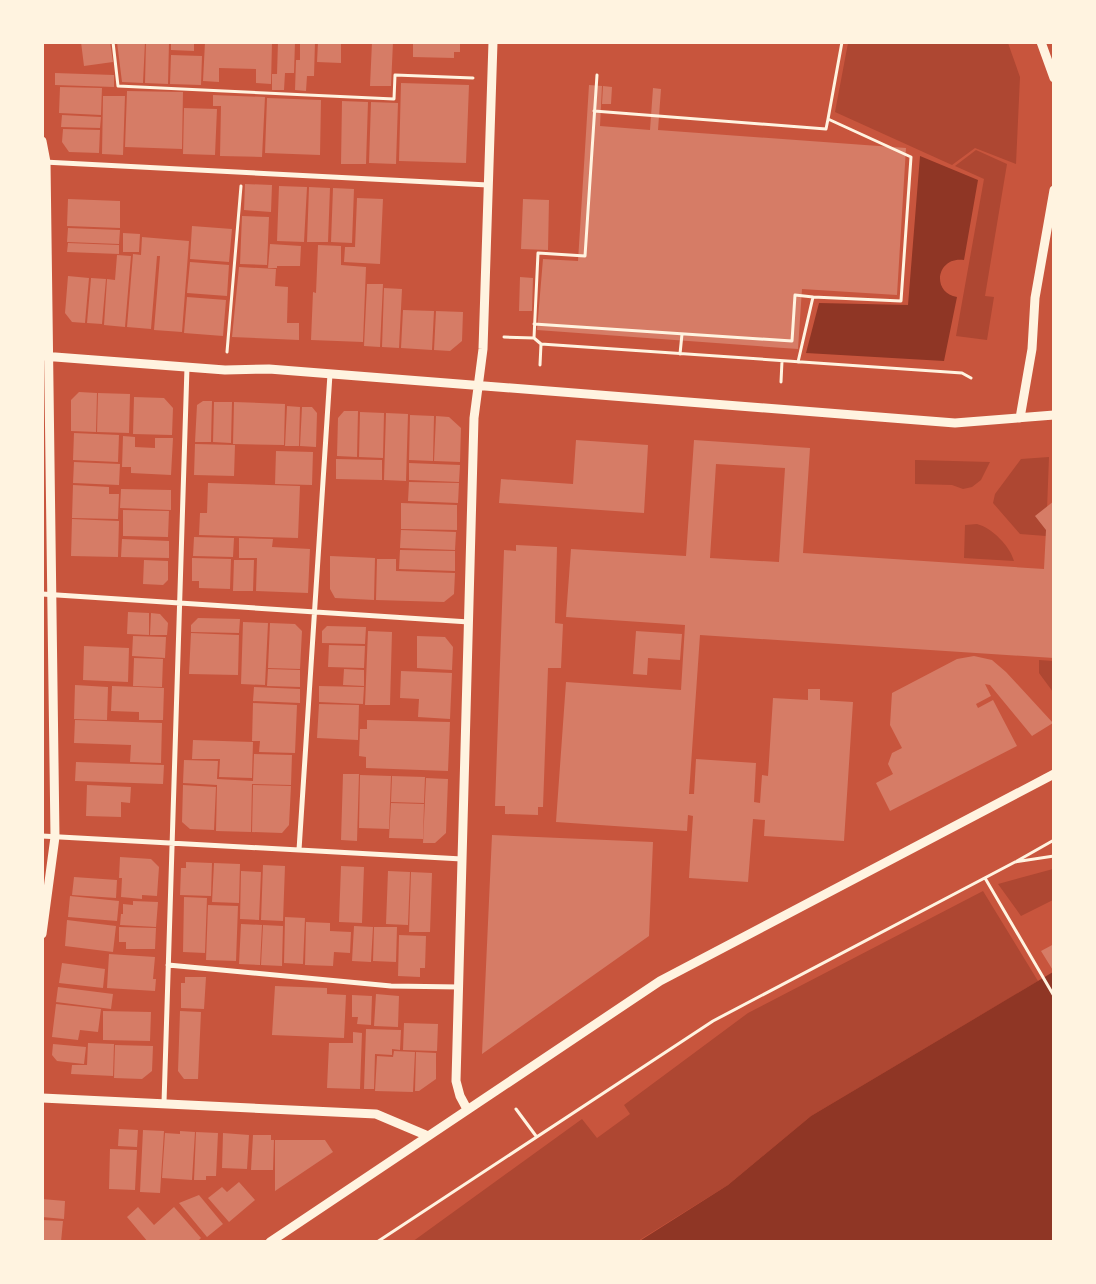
<svg xmlns="http://www.w3.org/2000/svg" width="1096" height="1284" viewBox="0 0 1096 1284" font-family="'Asap Condensed',sans-serif">
<style>
.green{fill:#ae4732}
.water{fill:#8f3625}
.building{fill:#d67c66;fill-rule:evenodd}
.lines{fill:none;stroke-linecap:round;stroke-linejoin:round}
.path{stroke:#fff3e0;stroke-width:3}
.minor{stroke:#fff3e0;stroke-width:5}
.tertiary{stroke:#fff3e0;stroke-width:9}
</style>
<rect width="100%" height="100%" fill="#c8553d"/>
<path class="green" d="M848,43H1008L1020,77L1016,164L975,148L952,165L835,112Z
M976,150L1007,164L985,296L994,297L987,340L956,336L984,179L955,166Z
M1049,457L1046,536L1020,534L993,503L995,494L1021,459Z
M915,460H916L990,462L981,480L972,487L963,489L952,485L915,484Z
M977,524C992,528 1010,546 1014,561L964,558L965,525Z
M1039,660L1053,661V692L1039,673Z
M1053,869V900L1021,916L998,884Z
M983,891L1038,981L811,1116L728,1185L638,1241L412,1242L582,1119L597,1138L630,1114L624,1105L748,1013Z"/>
<path class="water" d="M920,156L978,180L964,260C936,256 931,293 957,297L944,361L806,353L819,303L908,305Z
M1053,972V1241L638,1242L728,1185L811,1116Z"/>
<path class="building" d="M81,42H110L113,62L84,66Z
M117,42H145L143,83L122,82Z
M146,42H169L168,84L145,83Z
M171,42H194V51L171,50Z
M205,42H272L271,84L256,83V69L219,68V82L203,81Z
M278,42H295L294,73H285L284,90H272V74H277Z
M300,42H315L314,76H307L306,91L295,90L296,60H300Z
M318,42H341V63L317,62Z
M372,42H393L391,86H370Z
M413,42H460V52H454V58L413,57Z
M171,55L202,56L201,85L170,84Z
M55,73L114,75V87L55,85Z
M401,83L469,85L466,163L399,161Z
M589,85L602,86L600,126L650,130L653,88L661,89L658,130L906,148L897,295L802,289L798,349L537,330L543,259L578,261Z
M603,86L612,87L611,104H602Z
M60,87L102,88L101,115L59,113Z
M127,91L183,92L182,149L125,147Z
M213,95L265,97L262,157L220,156L221,106H213Z
M103,96H125L123,155L102,154Z
M267,98L321,100L320,155L265,153Z
M342,101L368,102L366,164H341Z
M371,102L398,103L396,164L369,163Z
M184,108L217,109L215,155L183,154Z
M62,115L101,117L100,128L61,127Z
M63,129L100,130L99,153L69,152L62,142Z
M245,184L272,185L271,212L244,210Z
M279,186L307,187L304,242L277,241Z
M309,187L330,188L328,242H307Z
M333,188L354,189L352,243L331,242Z
M357,198L383,199L380,264L344,262L345,247H355Z
M68,199L120,201V228L67,226Z
M523,199L549,200L548,250L521,249Z
M242,216L269,217L267,265L240,264Z
M192,226L232,229L229,262L190,259Z
M68,228L120,230L119,244L67,242Z
M123,233L140,234L139,252H123Z
M142,237L189,241L182,332L154,330L160,256H157L151,329L127,327L133,254L141,255Z
M68,243L119,245V254L67,252Z
M270,244L301,246L300,266H277V268H268Z
M318,245L341,246V265L366,267L363,342L311,340L313,292L316,293Z
M117,255L131,256L125,327L104,325L107,279L115,280Z
M190,262L229,265L227,296L187,293Z
M239,267L276,269L275,286L288,287L287,323H299V340L232,337Z
M68,276L89,278L85,323L72,322L65,313Z
M520,277L533,278L532,311H519Z
M91,278L106,279L102,324L87,323Z
M367,284H383L380,347L364,346Z
M384,288L402,289L399,348L382,347Z
M187,297L226,300L223,336L184,333Z
M403,310L434,311L432,350L401,348Z
M436,311L463,312L462,341L450,351L434,350Z
M79,392L97,393L96,432L71,431V400Z
M98,393L130,394L129,433L97,432Z
M134,397L164,398L173,408L172,435L133,434Z
M203,401H212L211,442H195L197,405Z
M214,402H232L231,443L213,442Z
M234,402L285,404L284,445L233,444Z
M287,406L300,407L299,446H285Z
M302,407H312L317,413L316,447L300,446Z
M344,411H358L357,457L337,456L338,418Z
M360,412L384,413L383,458L359,457Z
M386,413L408,414L406,481L384,480Z
M410,415L434,416L433,461L409,460Z
M436,416L449,417L461,428L460,462L434,461Z
M74,433L119,435L118,462L73,460Z
M123,436L135,437V447L155,448V438H173L171,475L131,473V467H122Z
M576,440L648,445L644,513L499,503L501,479L573,484Z
M694,440L810,448L803,553L1044,569L1046,530L1035,516L1054,501V658L700,635L689,794H694L696,759L756,763L754,802L760,803L762,775L768,776L773,698L808,700V689H820V700L853,702L844,841L764,836L765,820L753,819L748,882L689,878L693,816L688,815L687,831L556,822L566,682L681,690L685,625L566,617L571,549L686,556ZM716,464L785,468L779,562L710,558Z
M195,444L235,445L234,476L194,475Z
M276,451L313,452L312,485L275,484Z
M336,459L382,460V480L336,479Z
M74,462L120,464L119,485L73,483Z
M409,463L460,465L459,482L409,480Z
M409,482L459,483L458,503L408,501Z
M208,483L300,486L298,538L199,535L200,513H207Z
M73,485L109,487V494H119L118,519L72,518Z
M121,489L171,490V510L120,508Z
M401,503L457,505V530L401,529Z
M123,510L169,511L168,537L123,536Z
M72,519L119,521L118,557L71,556Z
M401,530L456,532L455,550L400,548Z
M194,537L234,538L233,557L193,556Z
M239,538L273,539L272,547L310,549L308,593L256,591L257,558H239Z
M122,539L169,541V558L121,557Z
M516,545L557,547L555,623L563,624L561,668H548L543,807H538V815L505,814V806H495L504,550L516,551Z
M400,550L455,551V571L399,569Z
M330,556L375,558L374,600L335,598L330,589Z
M192,558L231,559L230,589L199,588V581H192Z
M377,559H396V571L455,573L454,594L444,602L376,600Z
M144,560L168,561V580L163,585L143,584Z
M234,560H254L253,591H233Z
M128,612L149,613V635L127,634Z
M151,613L160,614L168,623L167,635H150Z
M198,618L240,619L239,633L191,632V625Z
M243,622L268,623L265,685L241,684Z
M270,623L295,624L302,631L300,669L268,668Z
M327,626L366,627L365,644L322,643V631Z
M368,631L392,632L390,705H365Z
M636,631L682,634L680,660L648,658L647,675L633,674Z
M191,633L239,635L238,675L189,674Z
M133,636L166,637L165,658L132,656Z
M417,636L445,637L453,647L452,670L417,668Z
M329,645L365,646L364,668L328,667Z
M84,646L129,648L128,682L83,680Z
M974,656L992,660L1006,672L1053,723L1032,736L990,685L985,684L991,696L976,704L978,708L993,700L1017,746L890,811L876,783L893,774L888,764L892,753L902,748L890,725L892,693L957,659Z
M134,658L163,659L162,687L133,686Z
M268,669L300,670V687L267,686Z
M344,669L364,670V686L343,685Z
M401,671L452,673L450,719L418,717L419,699L400,698Z
M75,685L108,687L107,720L74,719Z
M112,686L164,688L163,720H139V712L111,711Z
M319,686L364,687L363,704L319,702Z
M254,687L300,689V703L253,701Z
M253,703L297,705L295,753L259,752L260,741H252Z
M319,704L359,705L358,740L317,738Z
M75,720L162,723L161,763L130,762L131,745L74,743Z
M367,720L450,722L448,771L366,768V757L359,756L360,729H367Z
M193,740L253,742L252,778L219,777L220,759H192Z
M254,754L292,755L291,785L252,784L251,832L216,831L217,785L183,783L184,760L218,761L217,779L253,781Z
M76,762L164,765L163,784L75,781Z
M343,774H359L357,841L341,840Z
M360,775L391,776L389,829L359,828Z
M392,776L425,777L424,803L391,802Z
M426,778L448,779L446,833L435,843H423Z
M87,785L131,787L130,803L121,802V817L86,816Z
M183,785L216,787L214,830L190,829L182,822Z
M253,785L291,786L289,825L282,833L252,832Z
M391,803L424,804L423,839L389,838Z
M492,835L653,842L649,936L482,1054Z
M120,857L151,859L159,867L157,896L142,895V899L121,897L122,878H119Z
M186,862L212,863L211,896L180,895L181,868H186Z
M214,863L240,864L239,903L212,902Z
M263,865L285,866L283,921L261,920Z
M341,866L364,867L362,923L339,922Z
M241,871L261,872L259,920L240,919Z
M388,871L410,872L408,925L386,924Z
M411,872L432,873L430,932H409Z
M74,877L117,880L116,898L72,895Z
M70,896L119,901L117,921L68,917Z
M184,897L207,898L205,953L183,952Z
M133,901L158,902L156,927L120,925L121,914H123V904L133,905Z
M208,905L238,906L236,961L206,960Z
M285,917L305,918L303,964L284,963Z
M67,920L116,926L113,952L65,946Z
M306,922L330,923V931L351,932L350,953L334,952L333,966L305,965Z
M241,924L262,925L260,965L239,964Z
M263,925L283,926L282,966L261,965Z
M354,926L373,927L371,962L352,961Z
M119,927L156,928L155,949H126V942H119Z
M374,927H397L396,962L373,961Z
M399,935L426,936L425,968H420V977L398,976Z
M1054,944V972L1041,951Z
M109,954L155,957L153,979H156L155,991L107,988Z
M62,963L105,969L103,988L59,983Z
M185,977H206L204,1009L181,1008V983H185Z
M275,986L327,988V994L346,995L344,1038L272,1035Z
M58,987L113,994L111,1009L56,1002Z
M376,994L399,996L398,1027L374,1026Z
M352,995L372,996L371,1025L357,1024L358,1017H352Z
M56,1004L101,1009L98,1032L80,1030L78,1040L52,1037Z
M103,1011L151,1012L150,1041L103,1040Z
M180,1011L201,1012L198,1079H184L178,1071Z
M404,1023L438,1024L437,1051L403,1050Z
M366,1029L401,1030L400,1050L392,1049V1055L375,1054L374,1089H364Z
M353,1032L362,1033L360,1089L327,1088L329,1043H353Z
M88,1043L114,1044L113,1076L71,1074L72,1065H87Z
M53,1044L86,1047L84,1064L57,1061L52,1055Z
M115,1045L153,1046L152,1071L142,1079L114,1078Z
M394,1051L415,1052L413,1092L375,1091L377,1056L393,1057Z
M416,1052L436,1053V1079L419,1091H415Z
M119,1129L138,1130L137,1147L118,1146Z
M143,1130L164,1131L160,1193L140,1192Z
M180,1131L195,1132L192,1180L162,1178L165,1133L180,1134Z
M196,1132L218,1133L216,1176H206V1180H194Z
M223,1133L249,1135L247,1169L222,1168Z
M253,1135H271V1140H274L273,1170H251Z
M275,1140H325L333,1152L275,1191Z
M110,1149L137,1150L135,1190L109,1189Z
M239,1182L255,1200L229,1222L208,1198L222,1187L227,1192Z
M199,1195L223,1224L207,1237L179,1203Z
M42,1199L65,1201L64,1219L42,1217Z
M138,1207L154,1225L174,1207L201,1238L197,1242H148L127,1217Z
M42,1220L63,1221L61,1242H42Z"/>
<g class="lines">
<path class="path" d="M113,42L118,86L394,99L395,75L473,78
M594,111L826,129L828,119L911,157L901,301L813,297L798,362
M828,119L842,42
M534,324L792,341L795,295L813,297
M504,337L534,338L541,344L962,373L971,378
M534,338L538,253L585,256L597,75
M227,352L241,186
M680,354L682,334
M540,365L541,344
M781,382L782,361
M1017,861L1054,840
M985,878L1054,996
M516,1109L536,1136
M377,1242L713,1021L1015,862L1054,856"/>
<path class="minor" d="M44,162L488,185
M42,594L469,622
M42,836L462,859
M299,850L330,374
M168,965L391,986L459,987
M164,1103L187,367"/>
<path class="tertiary" d="M1041,42L1054,78
M42,141L46,162L55,837L42,934
M42,356L225,370L269,369L955,423L1054,415
M1020,418L1032,349L1035,298L1054,190
M42,1098L376,1114L428,1136
M467,1109L460,1096L456,1081L474,418L483,349L493,42
M270,1242L660,981L1054,774"/>
</g>
<rect width="1096" height="1284" fill="none" stroke="#fff3e0" stroke-width="88"/>
</svg>
